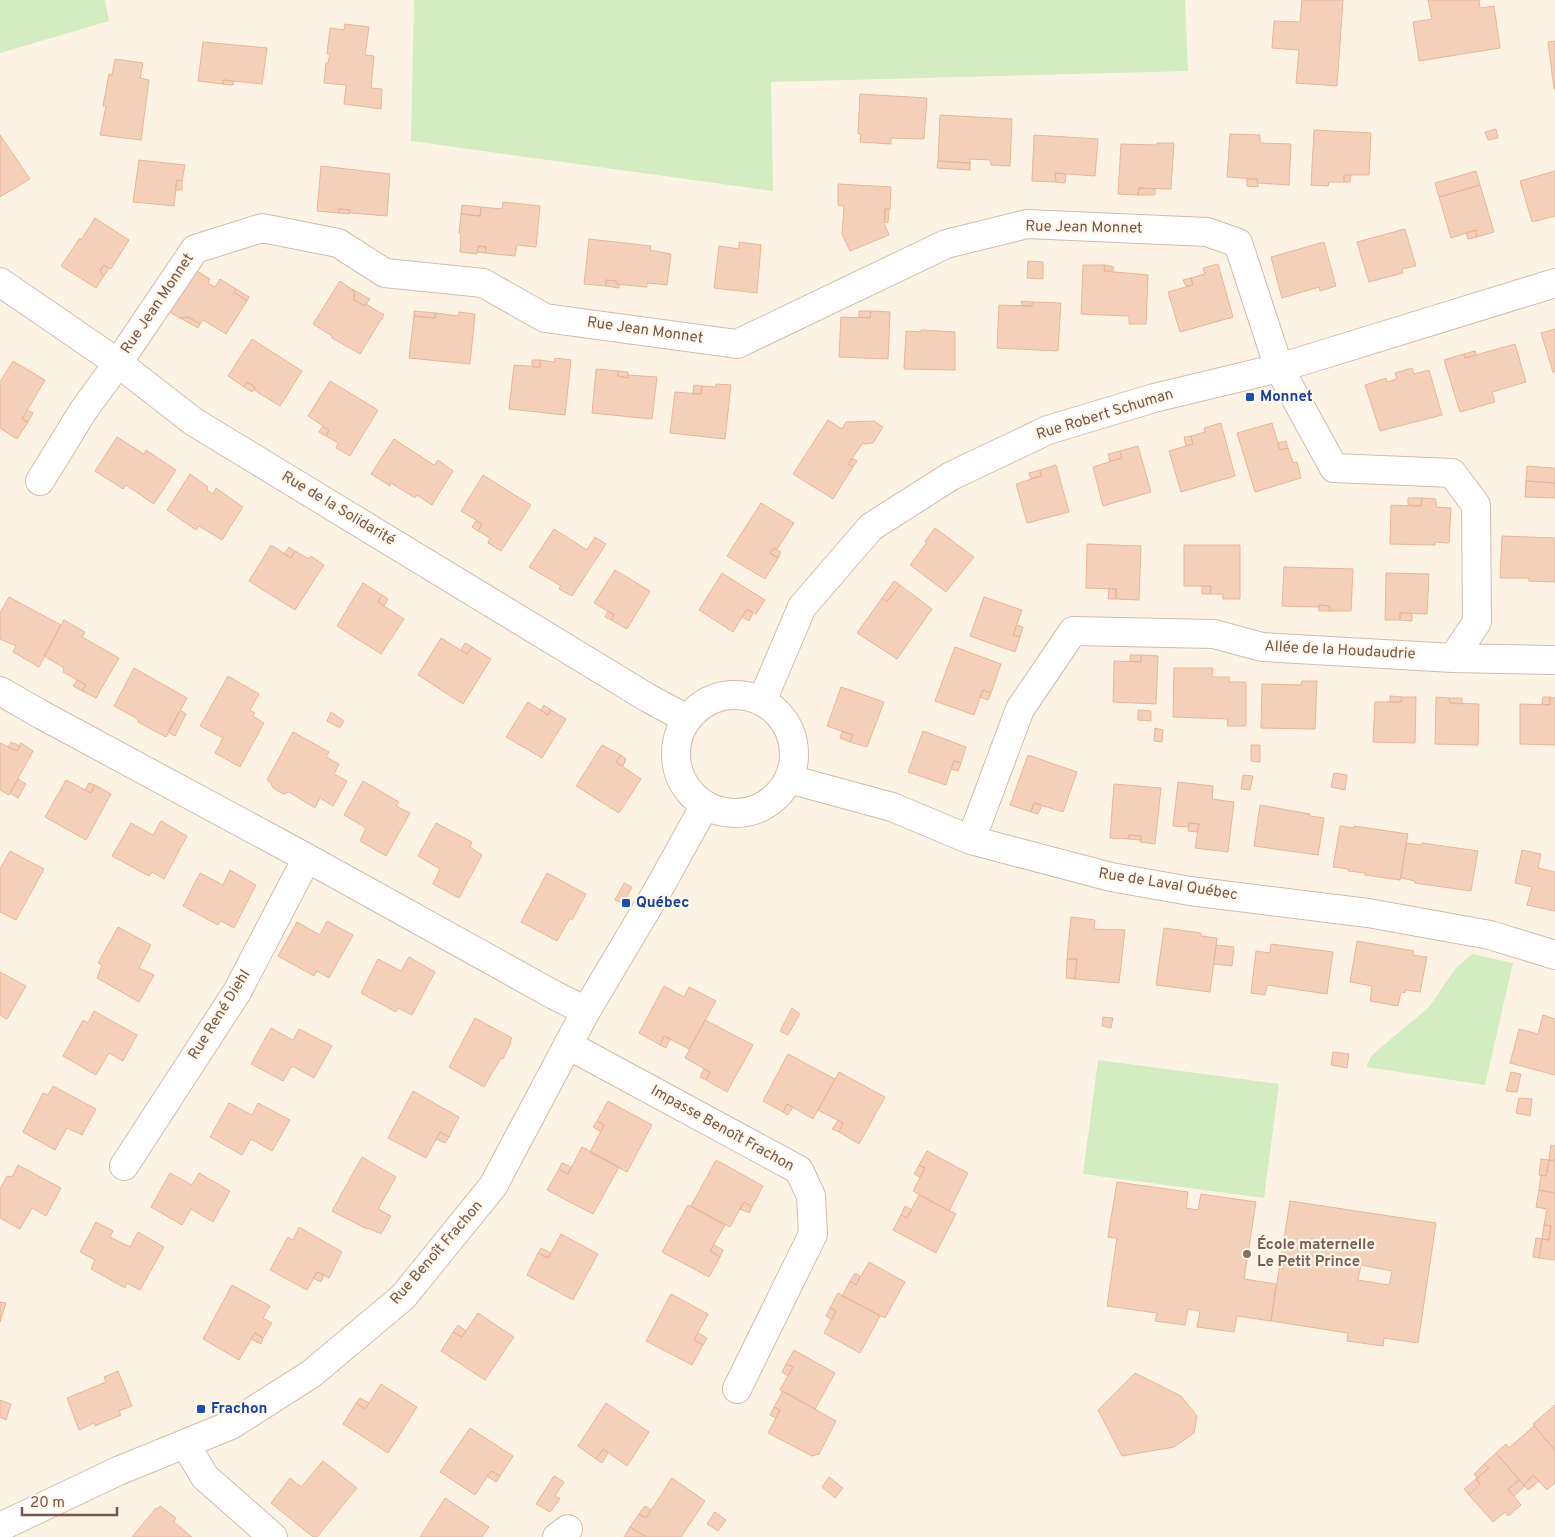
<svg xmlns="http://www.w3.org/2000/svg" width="1555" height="1537" viewBox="0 0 1555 1537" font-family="Overpass,sans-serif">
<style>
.green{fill:#d4ecc2}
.building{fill:#f4d0ba;stroke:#e8b69a;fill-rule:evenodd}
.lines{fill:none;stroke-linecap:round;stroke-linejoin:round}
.street-casing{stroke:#d1bcac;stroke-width:30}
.secondary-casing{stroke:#d5bcaa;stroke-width:30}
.street{stroke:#fff;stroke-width:28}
.secondary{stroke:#fff;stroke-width:28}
.transit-dot{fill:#1a4fb4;stroke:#fff7eb;stroke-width:2}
.education-dot{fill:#8d6e63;stroke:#fff7eb;stroke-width:2}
.labels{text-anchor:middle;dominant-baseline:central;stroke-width:4.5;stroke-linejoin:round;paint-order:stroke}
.street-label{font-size:15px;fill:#775848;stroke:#fff7eb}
.transit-label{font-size:15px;font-weight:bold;fill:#164399;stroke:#fff7eb;text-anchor:start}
.education-label{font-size:15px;font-weight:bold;fill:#785e54;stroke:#fff7eb;text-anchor:start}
</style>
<rect width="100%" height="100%" fill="#fdf3e4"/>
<path class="green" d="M0,0H105L109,21L0,53Z
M414,0H1185L1188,71L771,82L773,191L411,141Z
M1472,954L1513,963L1485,1085L1366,1067L1372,1055L1429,1007L1455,969Z
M1098,1060L1279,1084L1264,1198L1083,1174Z"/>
<path class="building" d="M1302,0H1343L1337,86L1296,83L1299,50L1272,48L1274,21L1300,22Z
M1428,0H1479L1480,8L1494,6L1500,48L1419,61L1413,22L1432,19Z
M345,24L369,27L365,55L374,56L371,88L382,89L381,109L344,104L346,85L324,83L326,63H328L330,54H327L330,28L344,30Z
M1555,41V89H1554L1548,42Z
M203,42L267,48L262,84L223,80V84L198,81Z
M115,59L143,63L140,78L149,80L141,140L100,135L106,106H103L109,74L112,75Z
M223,80L234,81L233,85L223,84Z
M860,94L927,98L924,139L891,138V144L860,142L861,134H858Z
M940,115L1012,119L1010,166L991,165L990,160L970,159V163L938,161Z
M1496,129L1498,138L1488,140L1485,132Z
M1314,130L1371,133L1369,175H1344V182H1329L1328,186L1311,185Z
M1230,134L1260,135V143L1291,144L1289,185L1258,183L1257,179L1227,177Z
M0,135L30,179L0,197Z
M1034,135L1098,139L1095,176L1055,173L1056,182L1032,181Z
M1157,143H1174L1171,189L1139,188L1138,195L1118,194L1121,144L1157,145Z
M139,160L185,165L182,181L177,180L174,206L133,202Z
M938,161L970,163V170L937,168Z
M321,166L390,174L387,216L350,213V210L339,209V213L317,211Z
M1476,171L1480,185L1439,197L1435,183Z
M1555,171V216L1532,222L1520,181Z
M1055,173L1066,174L1065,183L1056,182Z
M1344,175H1351L1350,182H1344Z
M1247,179H1257L1258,187L1247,186Z
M177,180L182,181V190H175Z
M838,184L891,187L890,209H885L884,223L889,235L850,251L842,234L844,206L838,205Z
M1480,185L1494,232L1477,237L1476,230L1451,238L1439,197Z
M1139,188L1155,189V195H1138Z
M503,202L540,206L536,247L517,245L515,256L485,253L486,247L478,246L477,254L460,252L461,234L459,233L461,214L480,216L481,207L502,209Z
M462,205L481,207L480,216L461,214Z
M339,209L350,210L349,214L339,213Z
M885,209H889L888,223L885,222Z
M95,218L129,240L111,269L104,265L100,271L104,276L96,288L61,266L80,238L81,240Z
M1405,229L1416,266L1402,269L1403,273L1369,282L1357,242Z
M1476,230L1477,237L1468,239L1466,233Z
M589,239L651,246L650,250L671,254L667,285L647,283V287L616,284V281L606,280V286L584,284Z
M739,242L761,245L757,293L714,288L719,246L739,249Z
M1324,242L1336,286L1320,291L1319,287L1282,298L1271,257Z
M478,246L486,247L485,253L477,252Z
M1028,261L1043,262V279L1027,278Z
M1218,264L1233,317L1180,332L1168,292L1193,285L1191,278L1205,274L1203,268Z
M104,265L109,268L104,276L100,271Z
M1083,265H1105L1104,271L1148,275L1146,324H1129V316L1081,314Z
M1105,265L1114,267L1113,271H1104Z
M192,268L210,279L208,283L215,287L220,279L236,289L234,292L247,301L226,334L203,320L200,324L188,317L180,318L171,313L170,305Z
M1191,278L1193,285L1186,286L1183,280Z
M606,280L616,281V284H619V288L606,286Z
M340,281L354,291V300L365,306L366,304L384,315L360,354L332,338V336L313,324Z
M236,289L249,297L247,301L234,292Z
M352,289L370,299L365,306L354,300L355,294Z
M1021,301L1032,302V306H1022Z
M1032,302L1061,303L1058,351L997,348L999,305L1032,306Z
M414,311L436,313L435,318L414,316Z
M859,311H871L870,318L859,317Z
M871,311L890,312L888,359L839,357L841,317L870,318Z
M459,312L475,314L470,364L409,358L414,316L435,318L436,313L458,316Z
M188,317L200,324L198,328L180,318Z
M1555,329V372H1553L1541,333Z
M921,330L955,332V370L904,369L906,331L921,332Z
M252,339L302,371L280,406L254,390L255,387L247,382L244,387L228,376Z
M1515,344L1526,382L1492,392L1495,402L1460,412L1444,360L1464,354L1465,358Z
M1475,351L1476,355L1465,358L1464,354Z
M555,358L571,360L565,415L509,409L514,365L540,367V360L554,362Z
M532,360H540V367H532Z
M13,361L45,380L22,419L28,422L17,439L0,428V382Z
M1412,368L1414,374L1429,370L1442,415L1380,431L1365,385L1386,378L1387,382L1397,379L1395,373Z
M596,369L618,371V376L628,378V375L657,377L652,419L592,413Z
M618,371L628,372V378L618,376Z
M330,381L378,410L350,456L336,448L338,443L326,436L329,430L308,416Z
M247,382L255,387L252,392L244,387Z
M716,384L731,385L725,439L670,433L675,392L701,394L702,386L716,387Z
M694,385L702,386L701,394H693Z
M27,410L33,413L28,422L22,419Z
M828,420L842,429L846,422L874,421L883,427L873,443L865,444L863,443L848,464L853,467L833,499L793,474Z
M1221,423L1235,476L1181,492L1169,451L1193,444L1191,436L1205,432L1204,428Z
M1272,423L1280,450L1288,448L1293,463L1297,462L1301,478L1255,492L1237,433Z
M323,426L329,430L326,436L319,432Z
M1191,436L1193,444L1186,446L1184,437Z
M117,437L144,454L146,450L176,470L154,504L126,485L123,489L95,471Z
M394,439L434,465L438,460L453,471L432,505L417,495L415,498L391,483L390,486L371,474Z
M1286,441L1288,448L1280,450L1278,443Z
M1138,446L1151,492L1103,506L1093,467L1122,458L1120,451Z
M1120,451L1122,458L1110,461L1108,454Z
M852,458L857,461L853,467L848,464Z
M1056,465L1069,512L1027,523L1016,484L1041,476L1040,470Z
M1527,466L1555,468V483L1526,481Z
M1040,470L1041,476L1031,479L1029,473Z
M190,474L208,487L207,490L213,494L216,488L243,507L222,540L199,526L196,530L167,510Z
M483,475L531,505L501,551L488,543L490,538L478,531L482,524L461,511Z
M1526,481L1555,483V498L1525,497Z
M1408,498H1422L1421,506L1408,505Z
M1422,498L1436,499V507L1451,508L1449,543L1435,542V545L1390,544L1391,505L1421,506Z
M761,503L794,523L777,549L774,548L770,553L778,558L765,579L727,556Z
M476,521L482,524L478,531L472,527Z
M935,528L974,557L946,592L910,565L927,542L925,541Z
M554,529L587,550L595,537L606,544L572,596L559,589L561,586L529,567Z
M1502,536L1555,538V582L1529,581V578H1500Z
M1087,544L1141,546L1139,600L1116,599V589L1086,588Z
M271,545L291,558L295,551L309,559L311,556L324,565L295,610L249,581Z
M1184,545H1240V599H1223V594H1210L1211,586H1184Z
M289,547L295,551L291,558L284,554Z
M774,548L781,552L778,558L770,553Z
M1284,567L1353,569L1351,611H1330L1329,606L1319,605V607L1282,606Z
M615,570L650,591L627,629L611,620L614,615L594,603Z
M722,573L765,600L756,614L747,609L733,632L699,610Z
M1386,573L1429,574L1427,614L1400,613V620H1385Z
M894,581L900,585L887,602L882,598Z
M363,583L382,595L378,602L404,619L381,654L337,626Z
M900,585L932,609L897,659L857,633L882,598L887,602Z
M1202,586H1211L1210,594H1202Z
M1109,588L1116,589V599H1108Z
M382,595L388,599L384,606L378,602Z
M9,597L61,625L39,667L13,652L16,646L0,639V613Z
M984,597L1022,610L1013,635L1020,637L1015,652L970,636Z
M1319,605L1329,606L1330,611H1319Z
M747,609L753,613L749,621L742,617Z
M608,611L614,615L611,620L605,617Z
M1400,613H1412V621L1400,620Z
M64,620L85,632L82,637L119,658L96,698L82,691L86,685L63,672L64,668L44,656Z
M1017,625L1023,627L1020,637L1013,635Z
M441,638L467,654L472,647L491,659L463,704L418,675Z
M465,643L472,647L467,654L461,650Z
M955,647L1001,664L991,693L983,690L974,715L935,701Z
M1130,655H1141V662L1130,661Z
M1141,655L1158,656L1156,704L1113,702L1114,661L1141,662Z
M134,668L187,698L166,737L138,722V719L114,706Z
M1174,668H1213L1212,677H1229V682H1246V726H1227L1228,719L1173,717Z
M228,676L259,694L250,710L255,713L253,716L264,723L240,767L215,753L223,738L200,726Z
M77,680L86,685L82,691L73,686Z
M1302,681H1317L1315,729L1261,728L1262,684L1301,685Z
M841,687L884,702L867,747L850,742L853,735L827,726Z
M983,690L991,693L988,700L980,697Z
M1390,696L1402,697L1401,702H1390Z
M1402,697H1416L1415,743L1373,742L1375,702H1401Z
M1436,697L1449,698L1450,703L1479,704L1478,745L1435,744Z
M1543,697H1550V705L1542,704Z
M1550,697L1555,698V745L1520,744V704L1550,705Z
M1449,698H1462V704L1450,703Z
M528,702L548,715L551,710L566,719L542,758L506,737Z
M544,705L551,710L548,715L541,710Z
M180,710L186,714L175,736L168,732Z
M1138,710L1151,711V721L1138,720Z
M331,712L344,721L340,728L327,721Z
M1155,728L1163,730L1162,742L1154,741Z
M842,731L853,735L850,742L840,738Z
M923,731L966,747L961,763L954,761L946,785L908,772Z
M293,732L329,752L326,757L339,764L334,774L347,781L333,806L320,798L315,808L289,792L283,794L273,788L271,783L267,780Z
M11,742L20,746L17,751L8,747Z
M0,743L17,751L21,743L33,751L9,795L0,790Z
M602,745L621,755L616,762L641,779L619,813L576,786Z
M1251,745H1260V762L1251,761Z
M621,755L626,759L623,766L616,762Z
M1028,755L1077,772L1063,812L1034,803L1031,812L1010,805Z
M954,761L961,763L958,771L951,769Z
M1334,773L1347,775L1345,790L1331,787Z
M1243,775L1253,776L1250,790L1241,789Z
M18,779L26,784L18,798L10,793Z
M66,780L91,793L95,785L111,794L86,840L45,817Z
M363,781L399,802L396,806L410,813L386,856L360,841L366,828L344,815Z
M1178,782L1213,786L1212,799L1234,802L1228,852L1195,848L1199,824L1189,823V827L1173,826Z
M89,783L95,785L91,793L85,790Z
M1114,784L1161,788L1155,844L1140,842L1141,836L1129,835L1128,839L1110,838Z
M1034,803L1042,805L1038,814L1031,812Z
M1260,805L1310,814V816L1324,818L1318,855L1254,846Z
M161,821L187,836L164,879L152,872L149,876L112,856L131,823L153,835Z
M436,823L472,842L470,847L482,855L459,898L433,884L440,869L418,856Z
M1189,823L1199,824L1197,832L1188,831Z
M1340,826L1354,828V826L1408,834L1400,880L1365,875V873L1348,871V869L1333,867Z
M1129,835L1141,836V840L1128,839Z
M1406,843L1421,845L1422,843L1478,851L1471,891L1415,883V881L1401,878Z
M1522,850L1541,854L1538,868L1555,872V911L1527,905L1532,887L1515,883Z
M10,851L44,869L16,920L0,912V869Z
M230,870L256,885L234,928L221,921L218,925L183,906L200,873L223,885Z
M547,873L586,894L572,920L570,918L557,941L521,922Z
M624,883L632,887L623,904L615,900Z
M1071,917L1095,920L1094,929L1125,930L1119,983L1075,979L1077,959H1067Z
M327,921L353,935L329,978L317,971L314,976L278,956L297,922L320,935Z
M118,927L151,945L139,968L154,975L139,1002L97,978L102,965L98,963Z
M1164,928L1201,933V936L1217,938L1210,992L1156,985Z
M1357,941L1414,951L1413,955L1427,957L1420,992L1406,990L1405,993L1401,992L1398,1006L1370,1001L1372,986L1350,982Z
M1271,944L1333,952L1327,994L1267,985L1265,995L1251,993L1256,951L1270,953Z
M1216,945L1234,947L1232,966L1214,964Z
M409,957L435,972L412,1015L398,1008L396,1012L361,993L378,959L401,971Z
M1067,959H1077L1075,979L1066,978Z
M0,972L26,986L7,1019L0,1015Z
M664,986L684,997L689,987L716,1001L689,1049L664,1036L660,1045L639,1033Z
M792,1008L800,1014L788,1035L780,1031Z
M94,1011L137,1035L123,1061L109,1053L96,1075L63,1056L83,1020L88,1023Z
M1543,1015L1555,1019V1075L1510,1063L1519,1029L1538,1034Z
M1103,1017L1113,1018L1111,1028L1102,1026Z
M475,1018L512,1038L510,1041L511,1042L503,1059L501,1058L484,1087L449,1067Z
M705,1020L753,1045L727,1092L706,1080L710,1072L685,1058Z
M271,1028L293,1040L299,1029L332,1046L314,1078L292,1066L283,1081L251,1064Z
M664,1036L670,1039L666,1048L660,1045Z
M1333,1052L1349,1054L1347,1068L1331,1065Z
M788,1054L835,1079L813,1119L787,1104L783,1112L763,1101Z
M704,1069L710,1072L706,1080L700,1077Z
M839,1072L885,1097L859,1144L839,1132L843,1123L818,1110Z
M1511,1072L1521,1074L1517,1092L1506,1091Z
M53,1086L96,1109L82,1135L67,1128L55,1150L23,1132L43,1093L48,1095Z
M413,1091L459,1117L449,1137L440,1132L426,1158L388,1138Z
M1519,1098L1532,1099L1530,1116L1516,1113Z
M608,1101L652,1125L627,1172L590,1152L604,1125L597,1121Z
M229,1103L252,1115L258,1103L290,1120L272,1151L251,1139L242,1155L210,1137Z
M787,1104L793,1107L788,1115L783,1112Z
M838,1120L843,1123L839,1132L832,1129Z
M597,1121L604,1125L601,1132L593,1127Z
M440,1132L449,1137L445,1143L436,1139Z
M1551,1145L1555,1146V1161L1549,1160Z
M582,1147L619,1167L593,1214L547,1190L559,1169L568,1174Z
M927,1151L968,1173L949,1211L913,1191L925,1168L919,1165Z
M362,1157L396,1177L378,1209L391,1216L381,1234L368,1228L367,1229L332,1211Z
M1541,1159L1549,1160L1546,1176L1539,1175Z
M716,1160L763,1186L752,1207L744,1202L730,1227L691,1206Z
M1549,1160H1555V1193L1539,1190L1541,1175L1546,1176Z
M562,1163L571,1167L568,1174L559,1169Z
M18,1165L61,1188L46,1216L32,1208L20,1229L0,1218V1189L7,1176L12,1177Z
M919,1165L925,1168L920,1177L914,1174Z
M170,1173L192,1185L199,1173L230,1191L213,1222L191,1209L182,1225L151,1207Z
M1117,1182L1188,1192L1186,1208L1198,1210L1201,1194L1256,1202L1244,1279L1276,1284L1271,1321L1237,1316L1234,1332L1197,1327L1200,1311L1188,1309L1185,1325L1155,1321L1157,1313L1107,1306L1117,1238L1108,1237Z
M1539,1190L1555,1193V1260L1539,1258L1542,1239L1549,1240L1551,1226L1544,1225L1547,1209L1536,1207Z
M919,1195L956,1214L936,1253L893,1230L901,1215L907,1218Z
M1290,1201L1436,1223L1418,1343L1384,1338L1383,1346L1347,1341L1348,1333L1271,1321ZM1361,1265L1392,1271L1389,1285L1358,1280Z
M744,1202L752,1207L749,1213L740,1209Z
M688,1205L725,1225L710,1251L720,1257L709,1277L662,1252Z
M905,1206L912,1210L907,1218L901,1215Z
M96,1222L113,1231L110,1237L130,1247L138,1232L164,1247L140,1290L127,1283L125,1288L91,1269L95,1260L80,1252Z
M1544,1225L1551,1226L1549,1240L1542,1239Z
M299,1227L342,1252L329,1278L317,1272L307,1290L270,1270L288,1237L293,1240Z
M561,1234L598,1254L573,1300L527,1275L538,1253L548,1258Z
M1536,1238L1542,1239L1539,1258L1533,1257Z
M714,1245L723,1250L720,1257L710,1251Z
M541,1248L551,1253L548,1258L538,1253Z
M869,1262L905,1282L885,1318L842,1296L850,1281L856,1285Z
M317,1272L324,1275L321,1282L313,1278Z
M855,1273L860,1276L856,1285L850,1281Z
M232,1285L270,1306L263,1318L272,1323L263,1338L255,1333L239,1360L203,1339Z
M838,1293L880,1316L860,1353L824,1333L836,1311L830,1308Z
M671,1294L708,1314L694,1340L703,1345L692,1365L646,1341Z
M0,1302L6,1303L0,1322Z
M830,1308L836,1311L832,1320L826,1316Z
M478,1313L514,1337L485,1380L441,1351L453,1332L462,1337Z
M458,1325L466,1331L462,1337L453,1332Z
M255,1333L263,1338L261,1344L251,1339Z
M698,1333L707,1338L703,1345L694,1340Z
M794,1350L835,1373L815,1409L780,1390L793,1367L786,1364Z
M786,1364L793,1367L788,1376L782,1372Z
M118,1371L132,1406L119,1411L121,1415L95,1426L94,1423L79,1430L67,1398L106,1382L104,1377Z
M1135,1373L1181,1396L1197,1416L1194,1433L1174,1447L1122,1456L1098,1410Z
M381,1384L417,1407L388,1453L343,1424L356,1403L365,1409Z
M783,1391L836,1421L819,1454L812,1456L768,1433L780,1410L774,1407Z
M360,1398L369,1403L365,1409L356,1403Z
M0,1400L11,1404L6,1420L0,1417Z
M606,1403L649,1432L627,1466L603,1449L596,1459L578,1446Z
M1555,1405V1450L1533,1424Z
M774,1407L780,1410L776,1418L770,1415Z
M1534,1426L1555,1450V1483L1547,1490L1533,1475L1524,1485L1496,1453L1506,1444L1509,1448Z
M470,1428L513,1456L500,1476L491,1471L475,1495L440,1472Z
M603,1449L608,1453L602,1463L596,1459Z
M1496,1453L1519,1480L1508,1489L1521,1505L1508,1516L1505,1512L1493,1522L1469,1495L1480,1484L1476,1479L1489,1468L1484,1464Z
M323,1461L357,1488L317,1537H313L271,1503L290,1478L301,1487Z
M1484,1464L1489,1468L1476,1479L1480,1484L1469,1495L1464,1489L1477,1478L1474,1474Z
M491,1471L500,1476L496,1482L487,1476Z
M1533,1475L1539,1481L1528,1490L1524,1485Z
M554,1476L564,1482L555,1496L560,1499L550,1512L536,1504Z
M829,1477L843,1488L835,1498L822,1487Z
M672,1478L705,1501L681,1537H646L630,1527L639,1514L646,1518Z
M1519,1480L1525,1486L1514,1496L1508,1489Z
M445,1498L489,1527L482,1537H420Z
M160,1506L176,1518L174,1522L192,1537H132L156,1508L157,1509Z
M645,1506L651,1510L646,1518L639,1514Z
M715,1512L726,1520L718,1531L707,1524Z
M630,1527L646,1537H624Z"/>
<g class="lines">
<defs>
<path id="street" d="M0,282L118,363L194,422L648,698L687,719
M40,481L83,411L118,363L195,249L262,228L338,243L385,273L483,283L545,318L737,344L946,244L1027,224L1207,232L1238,243L1279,368L1334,468L1452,473L1476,505L1477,622L1453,658L1262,647L1214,634L1073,631L1020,709L971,840
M1453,658L1555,660
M0,691L42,715L307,858L554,995L586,1011
M789,779L892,807L971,840L1111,877L1190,891L1368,913L1490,935L1555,955
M568,1045L799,1170L811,1196L813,1234L737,1389
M124,1166L237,992L307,858
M185,1444L205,1477L273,1537
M557,1537L568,1529"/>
<path id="secondary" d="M676 754a59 59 0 1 1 118 0a59 59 0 1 1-118 0Z
M759,700L765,694L802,607L871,527L951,476L1048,430L1154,398L1279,368L1555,283
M0,1527L118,1471L231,1425L311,1374L403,1297L493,1186L586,1011L658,890L705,805"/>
</defs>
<use href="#street" class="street-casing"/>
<use href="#secondary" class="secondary-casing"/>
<use href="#street" class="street"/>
<use href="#secondary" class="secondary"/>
</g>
<g class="transit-dot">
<rect x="1245" y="392" width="10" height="10" rx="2.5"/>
<rect x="621" y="898" width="10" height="10" rx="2.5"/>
<rect x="196" y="1404" width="10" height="10" rx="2.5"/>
</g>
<circle class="education-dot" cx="1247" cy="1254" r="5"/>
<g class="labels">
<g class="street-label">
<text transform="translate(1084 228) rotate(1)">Rue Jean Monnet</text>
<text transform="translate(158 304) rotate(-56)">Rue Jean Monnet</text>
<text transform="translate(645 331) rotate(8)">Rue Jean Monnet</text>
<text transform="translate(1105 415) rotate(-17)">Rue Robert Schuman</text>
<text transform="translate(338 509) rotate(31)">Rue de la Solidarité</text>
<text transform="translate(1340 651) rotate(3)">Allée de la Houdaudrie</text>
<text transform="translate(1168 885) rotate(9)">Rue de Laval Québec</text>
<text transform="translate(220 1015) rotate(-58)">Rue René Diehl</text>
<text transform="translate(722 1129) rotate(29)">Impasse Benoît Frachon</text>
<text transform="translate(437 1253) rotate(-49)">Rue Benoît Frachon</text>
</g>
<g class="transit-label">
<text x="1260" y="397">Monnet</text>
<text x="636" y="903">Québec</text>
<text x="211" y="1409">Frachon</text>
</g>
<g class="education-label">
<text x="1257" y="1245">École maternelle<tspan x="1257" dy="17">Le Petit Prince</tspan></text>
</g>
</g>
<path d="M22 1507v8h95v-8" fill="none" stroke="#775848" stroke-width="2.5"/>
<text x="30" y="1507" font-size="15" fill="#775848" stroke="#fff7eb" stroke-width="4" paint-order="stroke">20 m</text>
</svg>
